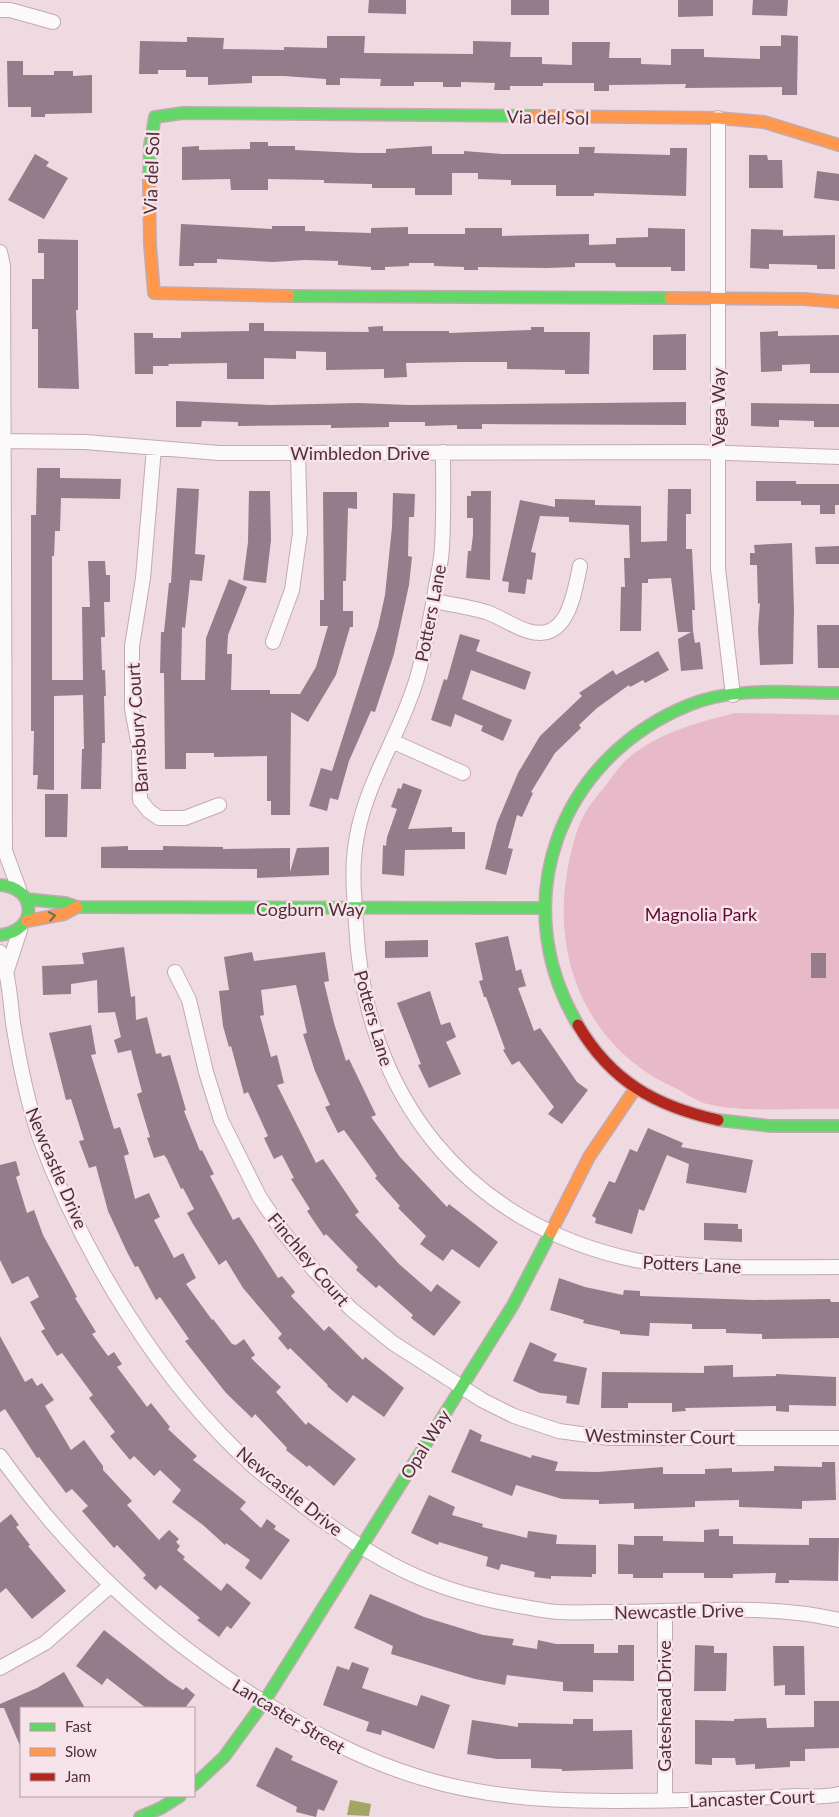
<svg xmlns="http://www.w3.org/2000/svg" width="839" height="1817" viewBox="0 0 839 1817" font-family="Lato,sans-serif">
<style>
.green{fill:#e8b9c8}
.water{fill:#a1a663}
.building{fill:#947c8a}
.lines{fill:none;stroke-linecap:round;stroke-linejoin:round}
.street-casing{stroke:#c3aab2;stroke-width:16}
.fast-casing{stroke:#c3aab2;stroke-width:14}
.slow-casing{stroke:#c3aab2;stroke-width:14}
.jam-casing{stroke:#c3aab2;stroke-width:14}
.street{stroke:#fcf9fa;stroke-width:14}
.fast{stroke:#63d668;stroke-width:11}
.slow{stroke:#ff974d;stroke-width:11}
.jam{stroke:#b3261e;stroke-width:11}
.oneway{stroke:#597a4f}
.labels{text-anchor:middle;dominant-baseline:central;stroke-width:5;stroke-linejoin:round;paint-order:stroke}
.street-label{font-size:18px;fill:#512e3a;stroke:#f7e4ea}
.park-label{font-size:18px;fill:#600934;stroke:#f7e4ea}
</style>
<rect width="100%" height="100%" fill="#eedae0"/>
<path class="green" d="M735,713L839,715V1109C799,1108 745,1113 707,1104C695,1101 684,1092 673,1087C589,1048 552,962 567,873C570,855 575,832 584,815C589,805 599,794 606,785C612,777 618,768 625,761C656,733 696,723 735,713Z"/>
<path class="water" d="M350,1800L371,1804L369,1816L347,1815Z"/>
<path class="building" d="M369,0H406V14L368,13Z
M511,0H549V15H511Z
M678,0H713V16L678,17Z
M753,0H788L787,16L752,15Z
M781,35L798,36L797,95H782V87L685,88L686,84L609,85V91H594V83H543V86H510V90H494L495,83L461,82V87H443V82H414V86H380L381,79L340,78V85H326V79L284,76H252V83L208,85V77H186V70H158V74H139L140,41L187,42V37L224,38L223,49L284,50V47L327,48V36H365L364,53L473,54V41L511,42L510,57H542V64L572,65V42H610L609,58H641V64L671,65V49H704V57L760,59V46H781Z
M7,61H23V75H54V71H73V76L92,75V113L45,114V117H31V107H8Z
M250,142H268V146H295V150L358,153H386V149L432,146V154H464V151L502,154H579V147H595L594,153L670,155V148H687L686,196L594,193V196H556V185H511V180L478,179V173H452V195H415V188H372V184L324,183V180L268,179V190H231L230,179L182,180V147L199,146V150L250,149Z
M35,154L49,162L46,166L68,178L44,219L8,200Z
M749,155H767L768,160H782L783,188H749Z
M817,171L839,174V201L814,198Z
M181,224L272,229V226H305V231L371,233V228L408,227V234H465V228H502V236L589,234V245L616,244V238L648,237V228L685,229V271H671V267H616L615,263H575V267L547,268L478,267V270H464V267L434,266V263H409V266L385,267V270H371V267L338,265V261L305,260L273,262L217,259V263H194V266H179Z
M751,229L783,230V236L835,235V269H817V265L769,264V269L750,268Z
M38,239L78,240V310H76L79,389L38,388V329H32V279H44V253H38Z
M249,323H264V331L369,332L368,327L383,326V331H449V333L531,330V327H544V332H590L589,374H565V370L507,369V362H463L406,363L407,377L384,378V369L326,370V352L296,351V359L264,358V379H227V363L168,364L169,366H153V374H135L134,333H153V338H181V332L249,331Z
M778,331V336L839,335V373H810V364L782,365V371L761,372L760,332Z
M686,334V370H653V335Z
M176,401L270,405L359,403L409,405L686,402V425L482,424V429H457V425L425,426V422H389V427L331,428V425L238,426V422L202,421L201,427H176Z
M751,403L839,404V427H814V421L779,420V427L751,426Z
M37,468H60V478L121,479L120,499L61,498L60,531H55L54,556H52V680H83L82,607H90L88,561H105L106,575H110V602H104L105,637H101L102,670H105L106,696H104L105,743H102L101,789H81L82,749H84L83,695L54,696V790L37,789L38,775H33L34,731H31V515H36Z
M756,481H796V484H839V505H835V514H820V505H801V501H756Z
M177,488L199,489L195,554L205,555L202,581L190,580L185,628L182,627L181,680H205L206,638L229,579L247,587L228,635L227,654H232L231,690H270V694H300L316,667L328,626H320V600H324L323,492H357V509L348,508L346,581H343V611H353V627H350L336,675L308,722L291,712L290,815H271V801H267V756L214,757V753H186V769H165L164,673H160L161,632H164L169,583H171Z
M668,489H691V514H686V549H692L695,610H692L693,631L695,643L700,642L703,669L681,671L678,639L691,632H678L671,578L648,579V583H642L641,631H620L621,587H625L624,558H630L629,525L569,522V517L540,516L531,552L536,553L532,580L527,579L525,594L508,592L509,582L502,581L520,500L555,507V499L595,500V505L641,506V542L667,541Z
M249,491H270L271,540L266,583L243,580L248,542Z
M471,491H491L490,580L466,578L468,551H471L473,535V518H467V496H471Z
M393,493L415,494L414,517H409L408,556L412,557L409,585L394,654L375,712L371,711L349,761L338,800L330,798L327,811L309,806L321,768L332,771L378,627L385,595L392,527Z
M792,543L794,610L793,664L760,665L758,629L760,603L758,604L757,565H750V553H755L754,545Z
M839,546V564H816L815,547Z
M817,625H839V668H818Z
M460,634L480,640L476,651L531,672L525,690L471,670L462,699L512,720L503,741L481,731L483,726L455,714L451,727L431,720L444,679L447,680Z
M658,651L669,670L645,683L643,680L630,687L629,685L597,708L579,725L581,728L555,753L531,792L533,793L522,817L517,815L508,848L513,849L506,875L485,869L497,823L518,773L540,736L582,696L579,693L613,670L616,675Z
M403,783L422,790L408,829L452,827V832H465V849L405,850L404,876L382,874L383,845L386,846L387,837L397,809L391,807L398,788L401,789Z
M45,794H68L67,837H45Z
M128,846V850H163V846L223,847V849L290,848V872L297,848L329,847V875L257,878V869L101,868V847Z
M508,936L516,971L521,969L526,986L518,988L534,1031L540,1028L577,1082L588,1090L562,1124L548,1114L554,1107L519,1061L512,1065L503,1050L505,1049L486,997H484L479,981L483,980L475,943Z
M428,940V957L385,958V941Z
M124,947L131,997L135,996L136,1020L147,1017L156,1054L161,1053L162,1057L170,1055L186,1110L184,1111L200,1151L202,1150L214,1174L210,1176L233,1220L239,1217L278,1278L282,1276L295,1292L291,1296L324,1331L329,1326L363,1360L365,1357L404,1388L384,1417L353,1395L347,1403L327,1386L328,1385L290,1348L288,1350L278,1338L282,1334L243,1288L226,1260L219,1265L193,1224L187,1213L194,1209L183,1188L181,1189L167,1159L164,1155L154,1158L147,1138L150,1137L137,1094L142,1092L131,1050L118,1053L114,1040L121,1037L115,1012L98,1013L97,980L71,984V994L43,995L42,966L84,964L82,953Z
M252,952L254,961L325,952L329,981L324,982L334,1023L346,1061L349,1059L376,1115L371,1117L400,1157L447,1207L449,1204L498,1242L479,1268L452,1249L443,1261L420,1244L426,1236L398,1208L400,1206L375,1178L377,1176L344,1130L338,1133L325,1107L330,1105L315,1071L303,1034L307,1033L296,985L261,990L264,1015L260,1016L271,1057L277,1055L284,1083L277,1085L316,1163L323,1159L359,1212L355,1215L399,1264L431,1292L437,1284L461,1302L434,1336L411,1318L413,1315L379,1285L376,1288L356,1270L358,1267L326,1234L324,1236L307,1211L310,1209L291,1179L294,1178L282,1155L274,1159L264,1138L268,1136L248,1092L244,1094L231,1046L229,1047L223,1026L219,991L229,990L224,957Z
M811,953H826V978H811Z
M430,991L441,1025L450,1022L456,1037L446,1042L461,1074L429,1088L418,1065L421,1064L397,1003Z
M91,1025L96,1054L91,1055L114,1129L120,1127L129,1154L124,1156L135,1199L149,1193L160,1217L154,1220L174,1258L183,1253L196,1278L186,1284L212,1320L213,1319L232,1344L236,1345L244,1339L255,1355L251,1358L281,1387L276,1392L306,1425L308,1422L356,1459L334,1486L309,1465L307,1467L286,1450L287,1448L255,1414L252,1418L226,1393L185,1341L189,1339L160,1297L156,1300L138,1266L135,1267L127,1252L108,1211L96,1166L89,1168L79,1141L84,1140L71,1099L66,1100L49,1033Z
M648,1128L683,1143L681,1147L753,1160L746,1193L686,1183L689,1164L667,1155L644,1211L639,1209L632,1234L595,1223L596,1218L592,1216L609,1181L615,1183L630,1149L637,1152Z
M16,1161L20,1175L16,1177L27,1213L34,1210L43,1235L77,1297L75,1298L96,1332L92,1334L108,1356L114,1352L122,1364L117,1367L147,1407L151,1403L170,1427L168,1429L197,1456L193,1460L246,1502L240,1509L261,1528L267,1519L276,1526L274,1529L290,1540L261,1580L245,1568L250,1560L226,1543L225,1545L203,1525L172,1502L181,1490L160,1470L154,1476L134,1456L130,1460L110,1436L115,1432L89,1398L93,1395L62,1353L57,1356L41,1331L45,1329L30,1302L39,1297L28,1276L12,1284L0,1260V1165Z
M704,1223L738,1224V1229H742V1242L704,1240Z
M559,1278L585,1287L623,1295L624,1290L640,1291V1296L753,1300L830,1299L831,1302H839V1338L762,1339V1334L726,1333V1329H692V1324L650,1323L649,1336L620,1334V1331L583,1323L584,1320L550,1310Z
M0,1336L25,1382L32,1378L37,1386L42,1383L54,1400L45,1406L71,1450L84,1440L103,1466V1470L132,1501L127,1505L159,1540L169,1530L179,1539L176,1542L180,1546L177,1550L185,1557L183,1559L221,1591L227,1583L251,1603L231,1629L227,1626L219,1637L197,1620L200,1618L160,1585L156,1590L143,1578L146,1575L117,1545L114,1548L82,1511L88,1506L72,1489L66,1493L39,1457L37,1458L5,1409L0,1412Z
M530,1342L557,1354L553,1361L587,1368L579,1405L566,1403L567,1396L540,1393L513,1381Z
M733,1365V1377L776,1376V1374L836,1377V1406L789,1405V1412L776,1411V1406L685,1408L686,1411L672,1412V1403H628V1408H601L602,1372L704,1373V1366Z
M470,1429L482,1435L480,1441L531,1458L532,1455L558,1462L555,1471L598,1472L663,1467V1474H705V1469L732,1468V1472L774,1471V1466L822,1467V1462H835L836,1500L802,1501V1509L739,1507V1500L695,1501V1507L634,1509V1503L599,1504V1500L562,1499L516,1485L512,1496L451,1472Z
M429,1495L455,1507L452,1515L483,1524L482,1527L527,1538L528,1531L557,1535L556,1544L596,1545V1574H592V1577L551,1576V1579L534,1577L535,1572L501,1564L499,1570L486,1566L488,1557L439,1542L438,1545L411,1533Z
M11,1514L19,1525L16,1527L30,1545L28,1546L66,1591L32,1619L6,1588L0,1593V1523Z
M719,1529V1536H733V1544L809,1545V1538H839L838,1581L789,1580V1583H775L776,1573L733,1574V1578H704V1573H663V1578H633V1574H618V1544L634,1545V1536H663V1541L704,1542V1530Z
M370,1594L424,1617L483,1635L514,1639L512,1645L537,1649L538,1640L556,1644H594V1653H618V1645H634V1681L593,1680V1692L563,1691V1682L507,1675L505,1685L475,1679L391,1654L393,1646L354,1628Z
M104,1630L168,1680L183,1690L186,1687L195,1695L185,1708H146L107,1678L102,1685L76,1666Z
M695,1645L714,1646V1653H727L726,1691H694Z
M773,1646H804L805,1695H785V1685L774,1686Z
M352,1662L369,1668L362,1688L417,1706L421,1695L450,1705L434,1749L382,1730L381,1735L366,1731L369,1722L323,1705L337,1666L349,1670Z
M64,1672L85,1708H21V1748L4,1708H0V1704L37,1688Z
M814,1701H839V1748L805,1749V1761H790V1767L755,1769V1764L736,1765L735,1758H712V1765L695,1764V1720L734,1721V1719L766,1718L767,1728L814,1727Z
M573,1719H593V1731L632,1730L633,1769L562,1771V1769L531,1768V1759H497L467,1754L472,1720L518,1727V1723L573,1724Z
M276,1747L293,1756L291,1760L338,1781L324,1811L318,1809L316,1817L296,1812L297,1807L256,1786Z"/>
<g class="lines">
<defs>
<path id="street" d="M0,10H10L53,22
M718,118V569L733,695
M0,252L3,266L5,851L19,889
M4,441L85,442L219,453L698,452L839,457
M154,448L143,578L132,646V709L139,746L140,800L149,811L159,818H185L219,805
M443,452C443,483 444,515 442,546C442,561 437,577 435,592C430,621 425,650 417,678C401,733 367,780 357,836C351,865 354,895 356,924C364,1095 465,1224 635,1260C648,1263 662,1263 675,1264C730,1269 784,1267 839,1267
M433,601C451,604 469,607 486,612C501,617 514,627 528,631C568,643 574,594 580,566
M273,642L292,590L300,533L298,453
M392,741L463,773
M0,952C9,975 10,999 13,1023C19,1061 27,1100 39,1136C82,1253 160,1382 252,1465C269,1480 288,1493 305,1507C346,1539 392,1569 441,1586C474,1598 507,1604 542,1610C561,1614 583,1612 602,1612C680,1613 763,1602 839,1620
M7,970L20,930
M175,972L189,1000L206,1072L221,1120L260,1198L283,1232L314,1270L351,1309L393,1343L482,1400L514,1416L559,1431L609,1438H839
M0,1456C72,1557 151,1630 254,1696C307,1730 361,1760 422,1778C507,1804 598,1802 685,1800C722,1799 759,1798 796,1796C809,1796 826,1798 839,1794
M665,1612V1800
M0,1668L45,1643L110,1586"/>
<path id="fast" d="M149,179L150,145L155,117L183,113L534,116
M289,296L670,298
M0,885C37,887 39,931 0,935
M26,899L65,903L77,907L544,908
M578,1025C505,902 559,758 689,705C735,686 790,693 839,693
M718,1120L770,1126H839
M194,1785L224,1757L264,1702L513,1305L551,1232
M140,1817L161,1808L180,1796"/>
<path id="slow" d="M534,116L718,118L764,122L839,145
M149,179L150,244L154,293L289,296
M670,298L804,299L839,302
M27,921L64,914L77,907
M551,1232L589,1157L635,1089"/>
<path id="jam" d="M578,1025C611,1081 655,1106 718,1120"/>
</defs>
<use href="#street" class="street-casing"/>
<use href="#fast" class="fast-casing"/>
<use href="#slow" class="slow-casing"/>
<use href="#jam" class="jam-casing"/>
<use href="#street" class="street"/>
<use href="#fast" class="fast"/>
<use href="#slow" class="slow"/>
<use href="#jam" class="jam"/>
</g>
<defs><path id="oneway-chevron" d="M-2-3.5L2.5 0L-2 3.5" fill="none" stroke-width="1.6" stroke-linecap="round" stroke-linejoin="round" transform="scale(1.25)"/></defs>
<use class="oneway" href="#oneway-chevron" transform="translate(52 916) rotate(-10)"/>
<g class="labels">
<g class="street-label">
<text transform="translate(548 117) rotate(1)">Via del Sol</text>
<text transform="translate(151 173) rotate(-88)">Via del Sol</text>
<text transform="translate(718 407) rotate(-90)">Vega Way</text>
<text x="360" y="453">Wimbledon Drive</text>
<text transform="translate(430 613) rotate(-79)">Potters Lane</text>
<text transform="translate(137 728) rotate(-94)">Barnsbury Court</text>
<text x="310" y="909">Cogburn Way</text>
<text transform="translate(374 1018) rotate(74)">Potters Lane</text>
<text transform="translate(57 1168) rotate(67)">Newcastle Drive</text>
<text transform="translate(309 1259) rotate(50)">Finchley Court</text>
<text transform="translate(692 1264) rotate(3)">Potters Lane</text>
<text transform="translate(660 1436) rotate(1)">Westminster Court</text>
<text transform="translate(425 1444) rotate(-58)">Opal Way</text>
<text transform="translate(290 1491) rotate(39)">Newcastle Drive</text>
<text transform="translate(679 1611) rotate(-1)">Newcastle Drive</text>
<text transform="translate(664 1706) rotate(-90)">Gateshead Drive</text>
<text transform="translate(289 1716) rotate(31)">Lancaster Street</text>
<text transform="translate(752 1798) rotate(-2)">Lancaster Court</text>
</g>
<g class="park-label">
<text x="701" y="914">Magnolia Park</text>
</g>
</g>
<rect x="20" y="1707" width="175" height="90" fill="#f7e4ea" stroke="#b59ba4"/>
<rect x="30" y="1723" width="25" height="8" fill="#63d668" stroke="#b59ba4"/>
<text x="65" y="1732" font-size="15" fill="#512e3a">Fast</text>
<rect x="30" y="1748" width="25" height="8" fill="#ff974d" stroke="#b59ba4"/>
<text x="65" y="1757" font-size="15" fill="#512e3a">Slow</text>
<rect x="30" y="1773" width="25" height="8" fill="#b3261e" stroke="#b59ba4"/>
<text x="65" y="1782" font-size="15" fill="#512e3a">Jam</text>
</svg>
